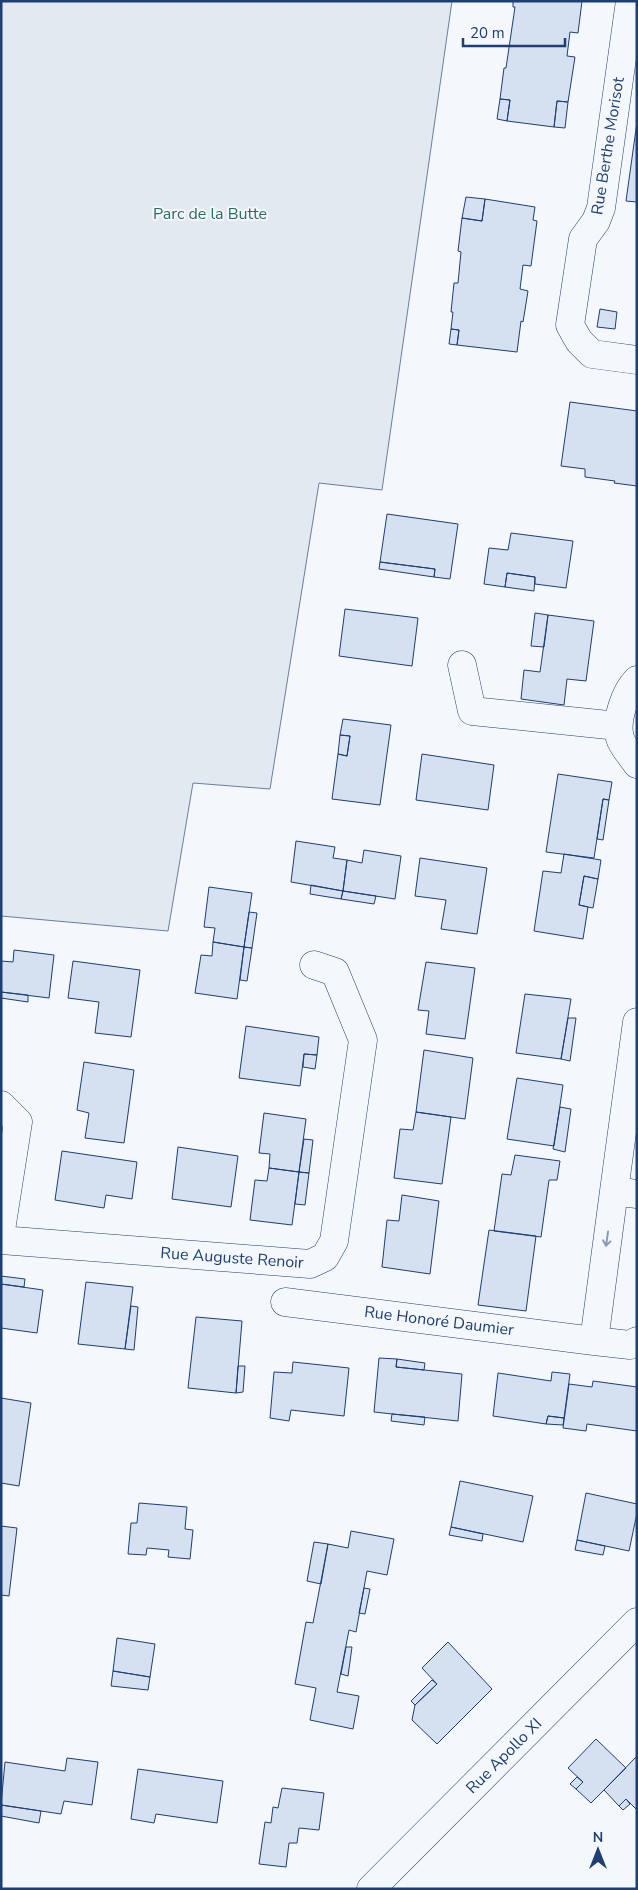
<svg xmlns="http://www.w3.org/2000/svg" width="638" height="1890" viewBox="0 0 638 1890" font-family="'Nunito Sans',sans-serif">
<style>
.green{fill:#e3e9f0;stroke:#687fa3}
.building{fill:#d5e0f0;stroke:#1d3f73}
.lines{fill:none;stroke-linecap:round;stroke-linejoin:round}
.minor-casing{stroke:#1d3f73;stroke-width:29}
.minor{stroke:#f4f7fb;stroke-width:28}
.oneway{stroke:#889bb7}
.labels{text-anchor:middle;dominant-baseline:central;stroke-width:4;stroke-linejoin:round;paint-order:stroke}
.street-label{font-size:16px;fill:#1d3f73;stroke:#f4f7fb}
.park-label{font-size:16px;fill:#2c6c60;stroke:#f4f7fb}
</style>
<rect width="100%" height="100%" fill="#f4f7fb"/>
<path class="green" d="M1,1H452L382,490L319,483L270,789L193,783L168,931L1,916Z"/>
<path class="building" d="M513,1H582L578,33L570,32L567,56L575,57L568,102L557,101L554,127L507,121L510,100L500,99L504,68H506L515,7H513Z
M500,99L510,100L507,121L497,119Z
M557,101L568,102L565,128L554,127Z
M637,122V202L626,201Z
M466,197L485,199L482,221L462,218Z
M485,199L535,207L533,220L537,221L531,266L523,265L520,289L528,291L523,322L521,321L517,352L457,345L459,330L451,329L453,312H451L454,283H458L461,252L458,251L462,218L482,221Z
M600,309L617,312L615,329L597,327Z
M451,329L459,330L457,345L449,344Z
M570,402L637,411V486L614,483L615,481L585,477V469L561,466Z
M387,514L458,524L450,579L434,577L435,569L380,562Z
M511,533L573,541L566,588L535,584V577L507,573L505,587L484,584L489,548L508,550Z
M380,562L435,569L434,577L379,569Z
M507,573L535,577L534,591L505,587Z
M345,609L418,618L412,666L339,656Z
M535,613L548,615L544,647L531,646Z
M548,615L594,621L586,681L567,679L564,705L521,699L524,670L540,672Z
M343,719L391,725L380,805L332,799L338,754L347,756L350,736L340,735Z
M340,735L350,736L347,756L338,754Z
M422,754L494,765L488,810L416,800Z
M558,774L612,782L609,800L603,799L594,858L546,852Z
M603,799L609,800L603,840L597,839Z
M296,841L335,847L333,858L347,860L343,891L291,882Z
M364,850L401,856L395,899L343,891L347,860L362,863Z
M564,854L601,860L598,879L584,876L579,905L588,907L583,939L534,931L543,871L561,873Z
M420,858L487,868L477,934L441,929L446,900L415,896Z
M584,876L598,879L593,908L579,905Z
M311,885L343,891L341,899L310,894Z
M209,887L252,893L244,947L213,942L215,928L204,927Z
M343,891L376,896L374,904L341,899Z
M249,912L257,913L252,948L244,947Z
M213,942L244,947L237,999L195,993L201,955L212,956Z
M244,947L252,948L247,981L240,980Z
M14,950L54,955L49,998L1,992V961L13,962Z
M73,961L140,970L131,1037L95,1033L99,1002L68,998Z
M426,962L475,968L465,1039L426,1034L429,1011L418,1010Z
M1,992L28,995V1002L1,998Z
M525,994L571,999L561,1059L516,1053Z
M568,1018H576L570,1061L561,1059Z
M246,1026L319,1037L317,1055L304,1054L300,1086L239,1078Z
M424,1050L473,1058L465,1119L416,1112Z
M304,1054L317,1055L315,1069L303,1067Z
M84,1062L134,1070L124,1143L85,1138L89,1113L77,1110Z
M517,1078L563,1085L554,1146L507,1139Z
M560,1107L571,1109L565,1152L553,1149Z
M416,1112L451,1117L442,1184L394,1178L400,1129L413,1130Z
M264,1113L306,1119L299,1172L269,1168L270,1154L259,1153Z
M304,1139L313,1140L309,1173L299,1172Z
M178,1147L238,1156L231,1207L172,1199Z
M62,1151L137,1162L132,1199L106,1195L104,1208L55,1200Z
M515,1155L560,1161L557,1180H549L541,1237L494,1231L502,1174L511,1175Z
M269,1168L299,1172L292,1225L250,1220L255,1180L267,1181Z
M299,1172L309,1173L305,1205L295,1204Z
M402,1195L439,1201L430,1274L382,1267L387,1220L399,1221Z
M489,1230L536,1236L526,1311L478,1305Z
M1,1276L25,1279L24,1287L1,1284Z
M86,1282L133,1287L125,1349L78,1344Z
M1,1284L43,1290L37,1333L1,1328Z
M131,1306L138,1307L134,1350L125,1349Z
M196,1317L242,1321L236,1393L188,1388Z
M379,1358L397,1359L396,1367L462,1374L458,1421L374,1412Z
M397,1359L425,1363L424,1370L396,1367Z
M293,1362L349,1368L344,1416L291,1410L289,1421L270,1418L274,1372L292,1373Z
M238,1366H245L243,1392L236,1393Z
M552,1372L570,1374L564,1418L548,1416L546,1424L493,1416L498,1373L551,1381Z
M593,1381L637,1387V1431L587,1424L586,1431L563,1428L569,1384L592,1387Z
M1,1398L31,1403L19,1486L1,1483Z
M392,1414L425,1417L424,1425L391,1421Z
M548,1416L564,1418L563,1425L546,1424Z
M460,1481L533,1496L523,1542L451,1527Z
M586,1493L637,1504V1513L629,1551L577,1540Z
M139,1503L187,1507L185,1529L193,1530L190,1559L168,1557L169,1550L147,1548L146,1555L128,1554L131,1523H137Z
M1,1526L17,1528L9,1596L1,1595Z
M451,1527L483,1534L482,1541L449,1535Z
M351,1531L394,1539L387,1575L367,1571L356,1632L349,1630L337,1692L359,1696L353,1729L310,1720L316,1688L295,1684L306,1622L313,1623L328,1544L348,1548Z
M577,1540L605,1546L603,1555L575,1550Z
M314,1542L328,1544L321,1584L307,1581Z
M364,1588L370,1589L365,1614L359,1613Z
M117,1638L155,1644L150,1677L113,1671Z
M448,1642L492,1689L437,1744L412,1720L415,1705L437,1684L422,1668Z
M346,1647H352L348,1676L341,1674Z
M113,1671L150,1677L148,1690L111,1686Z
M432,1680L437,1684L415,1705L411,1701Z
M596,1739L626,1768L591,1803L576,1789L583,1782L568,1768Z
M637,1756V1810L626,1799L619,1806L604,1790Z
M67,1758L98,1762L92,1805L64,1801L61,1814L1,1805L5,1762L65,1771Z
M138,1769L223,1781L217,1823L156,1814L154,1823L131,1819Z
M577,1777L583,1782L576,1789L570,1784Z
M282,1788L324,1793L319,1830L299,1828L297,1843H289L286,1867L259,1864L265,1822L271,1823L273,1807L278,1808Z
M626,1799L630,1804L623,1810L619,1806Z
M1,1805L41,1811L39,1823L1,1816Z"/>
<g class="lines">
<defs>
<path id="minor" d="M630,1L601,208L596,221L583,239L570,325L579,341L592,354L637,360
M462,665L472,711L618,726
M637,680C625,692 615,721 620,738C622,746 632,756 637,764
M637,1022L614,1191L637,1194
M1,1105L18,1122L1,1230
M614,1191L594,1341L630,1345L637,1341
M1,1240L310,1264L325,1257L334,1241L363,1040L335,972L314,965
M285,1302L594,1341
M371,1889L637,1622"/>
</defs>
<use href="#minor" class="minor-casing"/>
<use href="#minor" class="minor"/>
</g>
<defs><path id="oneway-shaft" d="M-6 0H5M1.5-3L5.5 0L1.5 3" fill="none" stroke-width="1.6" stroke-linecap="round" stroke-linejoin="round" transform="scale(1.25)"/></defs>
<use class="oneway" href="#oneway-shaft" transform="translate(607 1239) rotate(98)"/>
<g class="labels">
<g class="street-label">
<text transform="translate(608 146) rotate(-81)">Rue Berthe Morisot</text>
<text transform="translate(232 1258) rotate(4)">Rue Auguste Renoir</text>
<text transform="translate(439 1321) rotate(7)">Rue Honoré Daumier</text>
<text transform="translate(504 1756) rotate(-45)">Rue Apollo XI</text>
</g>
<g class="park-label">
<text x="210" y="214">Parc de la Butte</text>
</g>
</g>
<rect width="638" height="1890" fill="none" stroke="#1d3f73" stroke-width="5"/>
<g transform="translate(598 1850)" stroke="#f4f7fb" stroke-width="4" paint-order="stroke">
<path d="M0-4L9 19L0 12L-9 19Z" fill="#1d3f73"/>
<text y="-8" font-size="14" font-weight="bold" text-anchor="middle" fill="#1d3f73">N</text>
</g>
<path d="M463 38v8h102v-8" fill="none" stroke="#1d3f73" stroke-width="2.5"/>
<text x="470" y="38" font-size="15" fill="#1d3f73" stroke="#f4f7fb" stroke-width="4" paint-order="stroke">20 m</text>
</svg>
